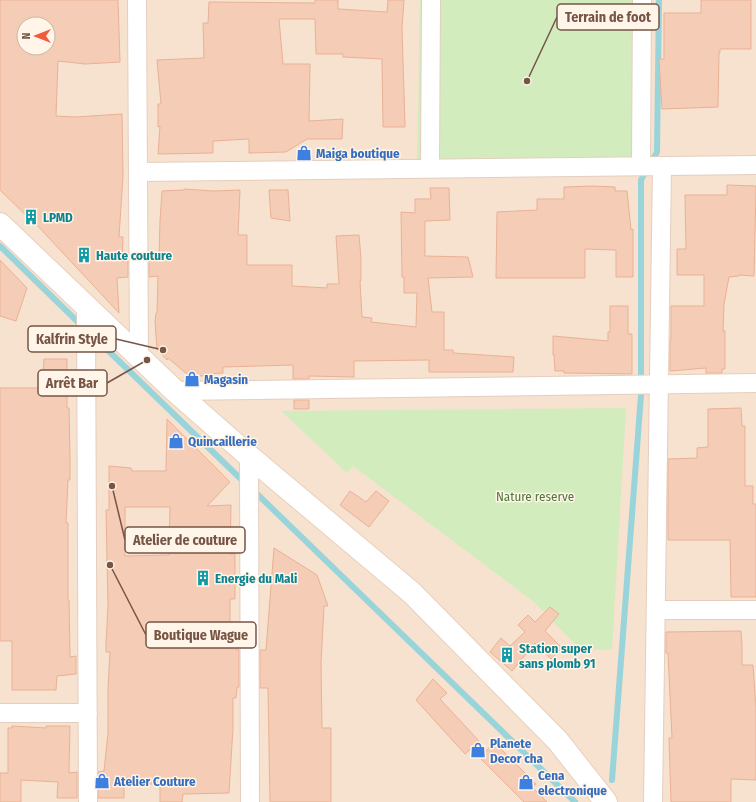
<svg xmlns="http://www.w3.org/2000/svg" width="756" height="802" viewBox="0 0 756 802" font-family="'Fira Sans Condensed',sans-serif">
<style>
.residential{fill:#f6e2ce;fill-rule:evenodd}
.green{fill:#d3ecbe}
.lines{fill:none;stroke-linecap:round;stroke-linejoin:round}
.stream{stroke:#99d4db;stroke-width:6}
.building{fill:#f5ccb6;stroke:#e9b195;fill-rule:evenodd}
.street-casing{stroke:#e5cebf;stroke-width:20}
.secondary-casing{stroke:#eacfbb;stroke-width:24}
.street{stroke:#fff;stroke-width:18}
.secondary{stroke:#fff;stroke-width:22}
.labels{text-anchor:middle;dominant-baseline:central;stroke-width:3;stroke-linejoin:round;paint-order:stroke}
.shop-label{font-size:13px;font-weight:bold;fill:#366cbe;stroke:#fff5e8;text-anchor:start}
.culture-label{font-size:13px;font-weight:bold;fill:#0d838f;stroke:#fff5e8;text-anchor:start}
.park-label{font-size:13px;fill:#50783b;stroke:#fff5e8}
.leader{fill:none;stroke:#775546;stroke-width:1.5}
.callout-dot{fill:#775546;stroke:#fff5e8;stroke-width:1.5}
.callout{fill:#fff5e8;stroke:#775546;stroke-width:1.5}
.callout-label{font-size:14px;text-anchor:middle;font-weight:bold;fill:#775546}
</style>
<rect width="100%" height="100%" fill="#fef1e0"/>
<path class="residential" d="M0,0H756V802H0ZM24,24H48V48H24Z"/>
<path class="green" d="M420,0H637V163L417,162Z
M626,408L612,650L580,649L534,602L353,466L347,473L281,411Z"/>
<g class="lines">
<path class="stream" d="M0,246L82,326
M90,333L245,483
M253,490L575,802
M612,780L641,395V180L657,152L659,0"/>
</g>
<path class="building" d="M0,0H118L120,62L85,64L58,61L56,116L75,117L122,114L123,176L119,237H123L122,261H128V277L117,278L119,313L34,222V223L0,190ZM24,24H48V48H24Z
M315,0H338V9L387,12L388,0H404L402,28L405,127H383L382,59L343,57V54H316L315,19H279L283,64H310L309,121L343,119L342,139H307L286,152L249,153V139L213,141V153L158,154L160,126L158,127V104H161L157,60L204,58L203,23H208L209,2L315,3Z
M701,0H751V49H720V53H719L718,107L662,109L659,59H664V13H701Z
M727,185L756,186V191L754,276L739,275V276L729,277L724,304L723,331H725V369H722V373H706V368L670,371V339H671V306H704V275H677V249H686L685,195H727Z
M592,186L615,187V191H627L631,230L633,229V277H616V250L585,249V278H496L497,212L537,210V199H564V187Z
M430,188H449L450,220L425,221V256L468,257L473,277L428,278L432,312H444V350H453V353L514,357L513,372H429V360L354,361V377L309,376V379H293V365L223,367V373L204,374L203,376L188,375L168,358L167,360L157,349L155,321L156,313H157L158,276L149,277V259L159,258L160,221L162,191L184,190V189L213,191L240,190L238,235H247V265H292V286L327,288V284H339L336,236L359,235L361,258V281H360L362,317L372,318L371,322L416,327L417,293H404V277H402L401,212L415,213V199H431Z
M269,190H288L290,221L271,218Z
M0,260L27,288L16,321L0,316Z
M610,306H628V334H632V374L564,373V371H555L554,355H553V336L608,341V332H610Z
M44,359H67V408H69L70,458V480H68L66,523H68V600H69L70,657L76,656V674L57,676L56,690H12V641H0V388H42Z
M294,400H309V409H294Z
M741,408L742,426H745V486H753V504H756V597H731L730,540H668V459L697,458V448L708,447V409Z
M167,419L230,482L207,506L231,505L230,554H235V599H230V630H237L236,650H239V687H237L236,698H233V728L229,793L183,794L182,802H160V784H124V798H98V772L104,771L108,733V688L110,652H106V644L108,605L106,510H109V466L131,468L132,471H166ZM125,507H170L169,555L125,556Z
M350,491L366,502L376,491L389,501L369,527L340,505Z
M274,548L317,575L328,606H324L321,663L322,728H331V802H270L268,688H260V650H266Z
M550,607L559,614L545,631L562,648L551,659L535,643L512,671L490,652L501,638L510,646L525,632L518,625L528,615L535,622Z
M741,631L742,645V665H753L756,708V780L731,779V802H671L669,738H672L668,653H666V632Z
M433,679L447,693L440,699L479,741L465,754L416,700Z
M12,726L46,728V726H70L69,773L77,772V798H57L58,782L21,780V802H0V773H8V728H12Z
M494,742L536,784L532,787L547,802H524L480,758Z"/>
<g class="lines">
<defs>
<path id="street" d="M137,0L139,357
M641,166L642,0
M430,168L431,0
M138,172L756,165
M86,306L88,802
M175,391L756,383
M249,456L250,802
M656,610H756
M0,713H88
M653,802L662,166"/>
<path id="secondary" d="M0,224L175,391L249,456L412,593L558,741L606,802"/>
</defs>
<use href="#street" class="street-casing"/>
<use href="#secondary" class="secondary-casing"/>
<use href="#street" class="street"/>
<use href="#secondary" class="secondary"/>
</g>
<defs>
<symbol id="shop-bare" viewBox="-9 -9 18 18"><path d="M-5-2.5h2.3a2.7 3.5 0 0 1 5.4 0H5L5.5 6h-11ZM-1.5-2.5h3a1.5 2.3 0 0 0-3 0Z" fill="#3f7fe0" stroke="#fff5e8" stroke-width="2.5" paint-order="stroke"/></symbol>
<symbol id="building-bare" viewBox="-9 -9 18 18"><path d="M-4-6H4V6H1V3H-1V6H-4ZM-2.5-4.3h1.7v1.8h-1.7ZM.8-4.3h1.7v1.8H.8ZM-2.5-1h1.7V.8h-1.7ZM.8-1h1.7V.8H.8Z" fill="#0f9aa8" stroke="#fff5e8" stroke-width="2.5" paint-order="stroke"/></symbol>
</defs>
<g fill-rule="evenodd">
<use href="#shop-bare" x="293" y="142" width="22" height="22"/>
<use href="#building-bare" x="20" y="206" width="22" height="22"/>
<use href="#building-bare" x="73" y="244" width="22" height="22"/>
<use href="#shop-bare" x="181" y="368" width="22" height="22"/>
<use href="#shop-bare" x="165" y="430" width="22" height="22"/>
<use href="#building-bare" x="192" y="567" width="22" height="22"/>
<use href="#building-bare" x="496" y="644" width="22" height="22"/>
<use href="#shop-bare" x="467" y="739" width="22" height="22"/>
<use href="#shop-bare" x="91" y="770" width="22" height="22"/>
<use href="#shop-bare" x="515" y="771" width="22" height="22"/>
</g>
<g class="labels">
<g class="shop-label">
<text x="316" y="153">Maiga boutique</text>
<text x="204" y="379">Magasin</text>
<text x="188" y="441">Quincaillerie</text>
<text x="490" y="743">Planete<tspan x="490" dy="15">Decor cha</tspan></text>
<text x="538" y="775">Cena<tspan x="538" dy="15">electronique</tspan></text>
<text x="114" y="781">Atelier Couture</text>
</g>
<g class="culture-label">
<text x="43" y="217">LPMD</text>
<text x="96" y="255">Haute couture</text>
<text x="215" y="578">Energie du Mali</text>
<text x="519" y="648">Station super<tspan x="519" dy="15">sans plomb 91</tspan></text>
</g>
<g class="park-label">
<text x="535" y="496">Nature reserve</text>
</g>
</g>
<path class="leader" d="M527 81L557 17M163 350L116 339M147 360L107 383M112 486L125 540M110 565L146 635"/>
<g class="callout-dot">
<circle cx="527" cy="81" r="4"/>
<circle cx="163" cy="350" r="4"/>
<circle cx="147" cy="360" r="4"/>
<circle cx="112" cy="486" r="4"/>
<circle cx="110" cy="565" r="4"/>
</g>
<g class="callout">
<rect x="557" y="4" width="102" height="26" rx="4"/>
<rect x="28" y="326" width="88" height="26" rx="4"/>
<rect x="38" y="370" width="69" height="26" rx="4"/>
<rect x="125" y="527" width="120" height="26" rx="4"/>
<rect x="146" y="622" width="110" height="26" rx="4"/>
</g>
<g class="callout-label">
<text x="608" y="22">Terrain de foot</text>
<text x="72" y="344">Kalfrin Style</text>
<text x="72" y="388">Arrêt Bar</text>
<text x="185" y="545">Atelier de couture</text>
<text x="201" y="640">Boutique Wague</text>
</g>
<g transform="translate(36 36) rotate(270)"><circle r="19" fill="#fff5e8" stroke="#c9b5a7"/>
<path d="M0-3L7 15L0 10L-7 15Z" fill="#f15b3c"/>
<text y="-6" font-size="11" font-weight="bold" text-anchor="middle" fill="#775546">N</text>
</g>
</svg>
